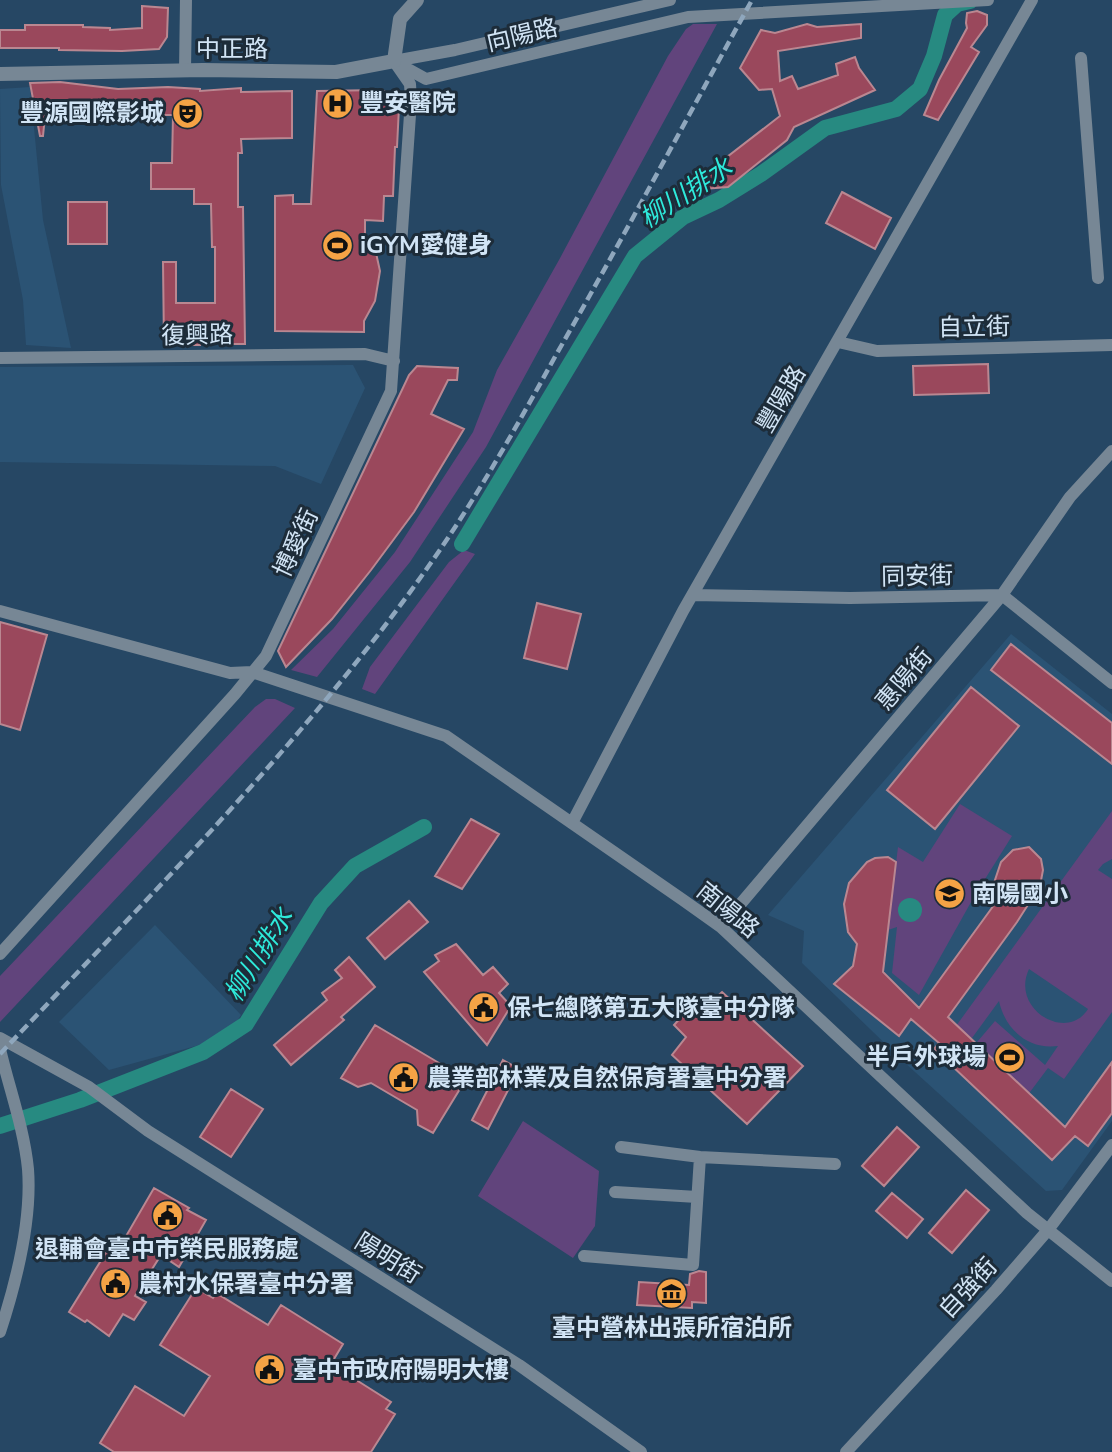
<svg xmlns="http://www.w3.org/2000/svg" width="1112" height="1452" viewBox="0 0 1112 1452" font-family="'Nunito Sans','Noto Sans TC',sans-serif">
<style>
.built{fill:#2b5374}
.green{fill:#61447c;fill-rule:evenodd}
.water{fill:#278a81}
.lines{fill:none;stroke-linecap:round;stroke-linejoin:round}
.canal{stroke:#278a81;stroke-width:16}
.building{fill:#9a485c;stroke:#ba8791;stroke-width:2}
.minor{stroke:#778795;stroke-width:12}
.tertiary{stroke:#778795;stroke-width:14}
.rail{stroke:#8fa7bd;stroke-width:4.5;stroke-dasharray:10 5;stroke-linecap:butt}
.labels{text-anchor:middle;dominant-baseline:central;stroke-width:6;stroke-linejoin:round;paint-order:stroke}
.street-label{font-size:24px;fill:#d1e4f5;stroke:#1d2c39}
.poi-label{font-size:24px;font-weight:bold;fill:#d1e4f5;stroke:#1d2c39;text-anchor:start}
.water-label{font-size:26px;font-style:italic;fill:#2eeadb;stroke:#1d2c39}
</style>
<rect width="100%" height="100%" fill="#264764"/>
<path class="built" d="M30,87L43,220L71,348L26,345L23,300L1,185L0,89Z
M353,365L365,388L321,484L275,466L0,462V367Z
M1011,634L1112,714V1121L1062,1190L1046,1191L904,1062L802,963L804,931L768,915Z
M155,925L241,1015L232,1029L214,1041L109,1070L59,1022Z"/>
<path class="green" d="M693,24H717L486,447L410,562L317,677L291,670L333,629L395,552L473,432L497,370L559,260L668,56L686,29Z
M464,550L475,554L375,694L362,689L370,667L449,562Z
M266,699H275L295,708L0,1022V976L255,707Z
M960,804L1012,836L975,895L919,995L892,973L897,927L888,930L898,847L923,862Z
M1112,811V859L1103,864L1098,870L1112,879V1012L1064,1079L1048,1068L1027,1096L972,1048L995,1021L1045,1065L1058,1046C1028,1050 1005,1029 999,1001L972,1038L956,1026ZM1029,969L1088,1009C1067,1043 1010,1009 1029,969Z
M523,1121L599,1171L595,1226L573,1258L478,1196Z"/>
<path class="water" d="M898 910a12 12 0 1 1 24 0a12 12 0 1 1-24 0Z"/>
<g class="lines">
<path class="canal" d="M462,544L635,256L683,217L719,200L761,174L825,128L896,109L920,89L934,56L945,15L957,4L970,1
M0,1126L80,1100L203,1052L246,1024L321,903L355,866L424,827"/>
</g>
<path class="building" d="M142,6L168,8L167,37L159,49L122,51L59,50V48H0V30H25V25H83V27L110,28V30L142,28Z
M977,11L987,15V25L971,47L979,52L938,120L924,115L939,80L967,28L966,23L967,13Z
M807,24L817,27L861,24V38L778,51L780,81L792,76L798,89L838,75L836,64L855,57L859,68L875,90L794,127L787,140L728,187L691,190L684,182L714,167L780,116L772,89L759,90L740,68L761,30L775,33Z
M60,82L118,89L168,87L200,89V91L241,88V92L292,91V138L241,139L242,153H238V207H243L245,344H223V340L201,338L200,345H164L163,262H176V303H215V247H212L211,204H194V189H151V163H172L173,115H150V113L139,112V110L117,111L104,107L46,106L43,136H40L30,83Z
M381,90L388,93L399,107L397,147H395L393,196H384L383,221L365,220V237L376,253L380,271L375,301L364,321V332L275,331V196L293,195V204H311L317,91Z
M842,192L891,218L875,249L826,223Z
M68,202H107V244H68Z
M988,364L989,393L914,395L913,366Z
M417,366L458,368L457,380H448L431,414L464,429L414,512L371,570L332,619L286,667L278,651L409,375Z
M537,603L581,614L567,669L524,658Z
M0,622L47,635L20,730L0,724Z
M1011,644L1112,723V764L991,670Z
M971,687L1019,726L935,829L887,790Z
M471,819L499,834L462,889L435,876Z
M1029,847L1041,859L1043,870L1040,886L1017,922L948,1017L1065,1127L1112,1062V1113L1088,1146L1075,1136L1052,1160L934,1049L939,1043L911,1019L899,1036L834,984L853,966L857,944L848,932L844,904L849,883L867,862L875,858L888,857L896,862L883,972L919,1008L994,905V883L1001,862L1013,850Z
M409,901L428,922L385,959L367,938Z
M456,944L483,975L493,967L508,984L499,993L511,1006L487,1045L424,972L439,961L435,955Z
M349,957L375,987L341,1017L344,1020L291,1065L274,1045L327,1000L322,993L342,978L335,970Z
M722,992L803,1066L747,1124L672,1055L686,1037L674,1025L693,1004L702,1010Z
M375,1025L466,1079L433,1133L418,1125L417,1110L371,1083L358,1087L341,1078Z
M503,1060L519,1069L488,1129L472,1120Z
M231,1089L263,1109L231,1157L200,1137Z
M897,1127L919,1147L884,1186L862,1166Z
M154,1188L189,1208L187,1210L206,1220L179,1267L161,1255L135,1296L146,1302L134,1320L123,1314L109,1336L87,1320L85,1322L69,1312L110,1246L118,1250Z
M966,1190L989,1210L952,1253L929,1233Z
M892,1193L923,1219L907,1238L876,1211Z
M699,1271L706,1272V1303L692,1302V1308L637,1305L639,1282L689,1285L690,1274Z
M196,1288L213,1298L216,1293L268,1325L281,1305L343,1344L331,1364L391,1402L386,1409L395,1414L371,1452H114L100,1443L135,1386L184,1416L210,1376L160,1345Z"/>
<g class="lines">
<path class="minor" d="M1081,58L1098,278
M394,61L455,50L670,0
M397,63L426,79L688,17L988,0
M185,71L186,0
M838,342L877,351L1112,345
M0,358L365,354L394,361
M692,595L850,598L1002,595L1112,683
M0,611L230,673L252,672L446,736L683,900L721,927L1027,1213L1112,1281
M572,823L683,611L1032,0
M721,927L1002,595L1070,497L1112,451
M0,954L235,694L266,656L391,391L411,100L410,84L394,61
M0,1038L89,1087L148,1131L519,1365L641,1452
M0,1049C9,1088 24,1128 28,1169C32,1221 16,1283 0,1332
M621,1147L700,1157L835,1164
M615,1192L697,1197
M584,1256L693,1265L700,1157
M846,1452L996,1290L1048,1230L1112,1145"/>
<path class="tertiary" d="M0,74L203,70L336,72L394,61L400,19L417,0"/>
<path class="rail" d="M0,1054C151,894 309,738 435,557C480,492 518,424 556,355C623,238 687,118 752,0"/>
</g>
<defs>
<symbol id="hospital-disc" viewBox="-11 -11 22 22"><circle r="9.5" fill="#f5a345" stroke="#1d2c39"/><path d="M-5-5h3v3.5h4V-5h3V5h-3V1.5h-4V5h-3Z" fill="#111"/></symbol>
<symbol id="theatre-disc" viewBox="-11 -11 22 22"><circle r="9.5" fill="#f5a345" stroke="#1d2c39"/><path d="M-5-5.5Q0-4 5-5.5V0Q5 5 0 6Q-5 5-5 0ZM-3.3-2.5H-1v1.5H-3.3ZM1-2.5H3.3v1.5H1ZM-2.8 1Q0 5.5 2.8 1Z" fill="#111"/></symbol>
<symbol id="stadium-disc" viewBox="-11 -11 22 22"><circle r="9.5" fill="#f5a345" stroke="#1d2c39"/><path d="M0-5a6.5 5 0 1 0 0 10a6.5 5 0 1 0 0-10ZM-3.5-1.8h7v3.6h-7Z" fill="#111"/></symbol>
<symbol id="school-disc" viewBox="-11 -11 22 22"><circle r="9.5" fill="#f5a345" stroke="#1d2c39"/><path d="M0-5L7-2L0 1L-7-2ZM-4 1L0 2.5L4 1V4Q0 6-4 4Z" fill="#111"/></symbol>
<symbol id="civic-disc" viewBox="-11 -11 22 22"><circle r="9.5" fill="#f5a345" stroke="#1d2c39"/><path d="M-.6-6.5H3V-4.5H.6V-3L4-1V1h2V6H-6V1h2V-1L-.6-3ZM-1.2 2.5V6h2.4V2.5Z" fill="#111"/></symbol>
<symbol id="museum-disc" viewBox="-11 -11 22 22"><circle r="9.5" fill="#f5a345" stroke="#1d2c39"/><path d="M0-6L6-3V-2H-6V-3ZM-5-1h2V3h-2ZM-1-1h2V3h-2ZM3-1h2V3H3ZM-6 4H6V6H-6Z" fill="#111"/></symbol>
</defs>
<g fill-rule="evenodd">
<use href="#hospital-disc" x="320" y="86" width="35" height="35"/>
<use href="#theatre-disc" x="170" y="96" width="35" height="35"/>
<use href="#stadium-disc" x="320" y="228" width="35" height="35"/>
<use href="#school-disc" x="932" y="876" width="35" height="35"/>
<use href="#civic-disc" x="466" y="990" width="35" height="35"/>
<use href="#stadium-disc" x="992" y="1040" width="35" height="35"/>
<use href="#civic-disc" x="386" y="1060" width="35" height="35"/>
<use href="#civic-disc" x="150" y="1198" width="35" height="35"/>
<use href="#civic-disc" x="98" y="1266" width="35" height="35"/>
<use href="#museum-disc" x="654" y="1276" width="35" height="35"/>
<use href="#civic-disc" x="252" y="1352" width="35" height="35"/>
</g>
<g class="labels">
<g class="street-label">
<text transform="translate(522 35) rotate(-13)">向陽路</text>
<text x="232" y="49">中正路</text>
<text transform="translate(974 327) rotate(-1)">自立街</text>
<text transform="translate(197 335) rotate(-1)">復興路</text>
<text transform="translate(781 399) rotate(-60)">豐陽路</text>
<text transform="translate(296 543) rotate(-65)">博愛街</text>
<text transform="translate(917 576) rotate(-1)">同安街</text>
<text transform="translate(904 679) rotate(-50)">惠陽街</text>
<text transform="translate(728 910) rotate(39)">南陽路</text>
<text transform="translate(388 1258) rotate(32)">陽明街</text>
<text transform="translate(968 1288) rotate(-47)">自強街</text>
</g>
<g class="poi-label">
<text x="360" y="103">豐安醫院</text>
<text x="164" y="113" text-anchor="end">豐源國際影城</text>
<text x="360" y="245">iGYM愛健身</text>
<text x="972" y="894">南陽國小</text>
<text x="507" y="1008">保七總隊第五大隊臺中分隊</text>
<text x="986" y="1057" text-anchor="end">半戶外球場</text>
<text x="427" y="1078">農業部林業及自然保育署臺中分署</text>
<text x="167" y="1249" text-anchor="middle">退輔會臺中市榮民服務處</text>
<text x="138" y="1284">農村水保署臺中分署</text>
<text x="672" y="1328" text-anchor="middle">臺中營林出張所宿泊所</text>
<text x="293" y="1370">臺中市政府陽明大樓</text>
</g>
<g class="water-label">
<text transform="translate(686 193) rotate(-33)">柳川排水</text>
<text transform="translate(259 955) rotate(-58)">柳川排水</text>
</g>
</g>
</svg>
